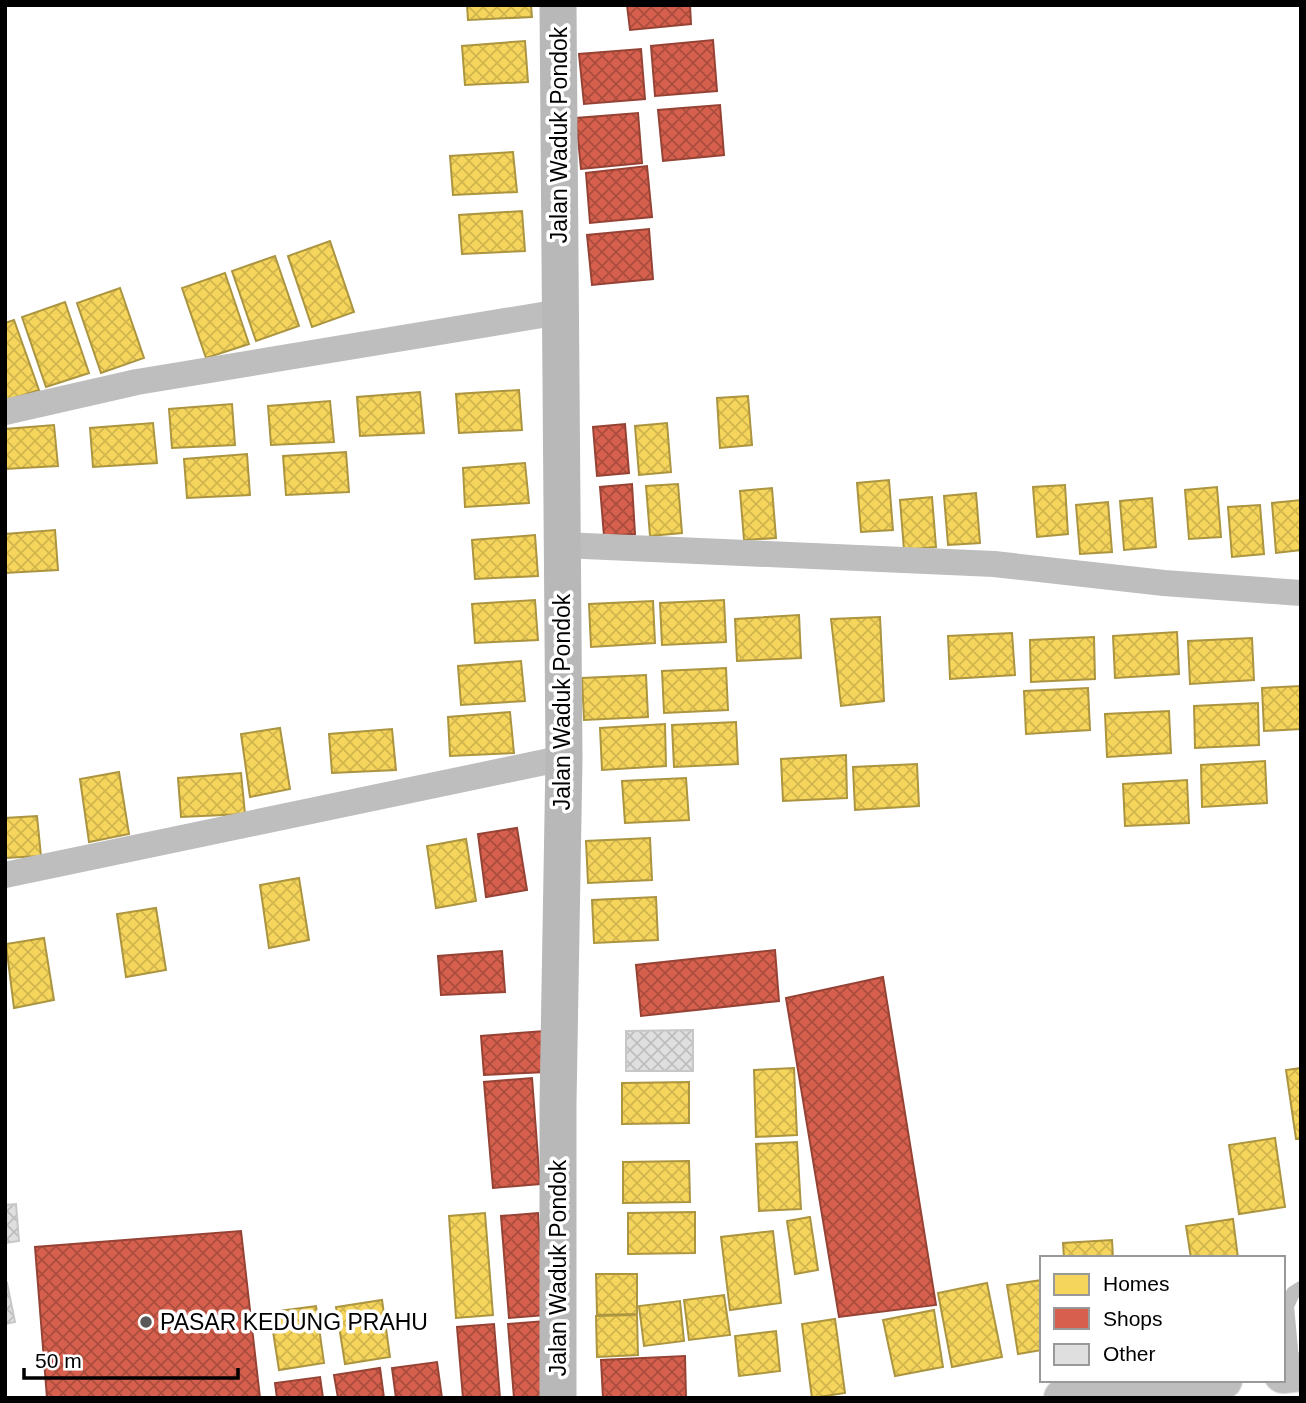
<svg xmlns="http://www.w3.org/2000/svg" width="1306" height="1403" viewBox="0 0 1306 1403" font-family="Helvetica,sans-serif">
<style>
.homes{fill:url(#homes-cross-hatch);stroke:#ac9540;stroke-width:2}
.shops{fill:url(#shops-cross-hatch);stroke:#964336;stroke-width:2}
.building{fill:url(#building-cross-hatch);stroke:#c7c7c7;stroke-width:2}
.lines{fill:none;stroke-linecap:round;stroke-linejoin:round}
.highway-casing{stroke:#dbdbdb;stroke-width:40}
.lane{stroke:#bebebe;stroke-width:14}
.street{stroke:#bebebe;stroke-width:26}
.secondary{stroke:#b8b8b8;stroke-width:37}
.highway{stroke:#bebebe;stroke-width:38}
.poi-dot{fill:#595959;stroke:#fff;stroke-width:2.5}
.labels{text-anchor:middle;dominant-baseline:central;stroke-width:7;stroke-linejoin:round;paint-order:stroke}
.street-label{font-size:23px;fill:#000;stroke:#fff}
.poi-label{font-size:23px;fill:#000;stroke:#fff;text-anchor:start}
</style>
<defs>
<pattern id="homes-cross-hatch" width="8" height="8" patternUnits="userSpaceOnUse" patternTransform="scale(1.75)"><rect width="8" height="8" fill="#f6d55c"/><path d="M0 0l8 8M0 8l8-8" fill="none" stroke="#d1b54e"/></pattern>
<pattern id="shops-cross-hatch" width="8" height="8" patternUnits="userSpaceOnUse" patternTransform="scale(1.75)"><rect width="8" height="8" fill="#d6604d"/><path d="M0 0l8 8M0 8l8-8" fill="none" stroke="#ab4d3e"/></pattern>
<pattern id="building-cross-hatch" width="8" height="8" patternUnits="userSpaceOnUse" patternTransform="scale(1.75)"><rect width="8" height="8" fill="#dfdfdf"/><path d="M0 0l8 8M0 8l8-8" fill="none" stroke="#bebebe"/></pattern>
</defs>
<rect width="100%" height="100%" fill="#fff"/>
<path class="homes" d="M467,5H531L532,17L468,20Z
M525,41L528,82L465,85L462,46Z
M513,152L517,192L453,195L450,156Z
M522,211L525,251L462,254L459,215Z
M330,241L354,312L312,327L288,256Z
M275,256L299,326L256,341L232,271Z
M225,273L249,344L206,358L182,288Z
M120,288L144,358L101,373L77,303Z
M65,302L89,373L46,387L22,317Z
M14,320L39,390L5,401V323Z
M519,390L522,430L459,433L456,394Z
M420,392L424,433L360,436L357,397Z
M748,396L752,445L720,448L717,398Z
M330,401L334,442L271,445L268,406Z
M232,404L235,445L172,448L169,409Z
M153,423L157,463L93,467L90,428Z
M667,423L671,472L639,475L635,426Z
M54,425L58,466L5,469V429Z
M346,452L349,492L286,495L283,456Z
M247,454L250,495L187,498L184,459Z
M525,463L529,503L465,507L463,468Z
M889,480L893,530L861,532L857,483Z
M678,484L682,533L650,536L646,486Z
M1065,485L1068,534L1037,537L1033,487Z
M1217,487L1221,537L1189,539L1185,490Z
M772,488L776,538L744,540L740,491Z
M976,493L980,543L948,545L944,496Z
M932,497L936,547L904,550L900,500Z
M1152,498L1156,547L1124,550L1120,501Z
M1301,500V550L1276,553L1272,503Z
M1108,502L1112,552L1080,554L1076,505Z
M1260,505L1264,554L1232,557L1228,507Z
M55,530L58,570L5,573V534Z
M535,535L538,576L475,579L472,540Z
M535,600L538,640L475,643L472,604Z
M724,600L726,642L662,645L660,603Z
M653,601L655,643L591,647L589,604Z
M799,615L801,658L737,661L735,619Z
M880,617L884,701L841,706L831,619Z
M1177,632L1179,674L1115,678L1113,636Z
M1012,633L1015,675L950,679L948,636Z
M1094,637L1095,679L1031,682L1030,640Z
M1252,638L1254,680L1190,684L1188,641Z
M521,661L525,701L461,705L458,666Z
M726,668L728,710L664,713L662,671Z
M646,675L648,717L584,720L582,678Z
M1301,686V729L1264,731L1262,688Z
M1088,688L1090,730L1026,734L1024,691Z
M1258,703L1259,745L1195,748L1194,706Z
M1169,711L1171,753L1107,757L1105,714Z
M510,712L514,753L450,756L448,717Z
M736,722L738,764L674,767L672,725Z
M665,724L666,766L602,770L600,728Z
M280,728L290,789L250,797L241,734Z
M392,729L396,770L332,773L329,734Z
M846,755L847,798L783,801L781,759Z
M1265,761L1267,803L1202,807L1201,765Z
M917,764L919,806L855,810L853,767Z
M119,772L129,834L89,842L80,779Z
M241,773L245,814L181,817L178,778Z
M686,778L689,820L625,823L622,781Z
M1187,780L1189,823L1125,826L1123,784Z
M37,816L41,856L5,858V818Z
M650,838L652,880L588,883L586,841Z
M466,839L476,901L436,908L427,846Z
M299,878L309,940L269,948L260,885Z
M656,897L658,940L594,943L592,900Z
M156,908L166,970L126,977L117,914Z
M44,938L54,1000L14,1008L6,944Z
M794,1068L797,1135L756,1137L754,1070Z
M1301,1068V1139H1296L1286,1070Z
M689,1082V1123L622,1124V1083Z
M1275,1138L1285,1207L1239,1214L1229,1145Z
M797,1142L801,1209L759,1211L756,1144Z
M689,1161L690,1202L623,1203V1162Z
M695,1212V1253L628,1254V1213Z
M485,1213L493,1315L456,1318L449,1216Z
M810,1217L818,1270L795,1274L787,1221Z
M1233,1219L1238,1258H1191L1186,1226Z
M773,1231L781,1303L730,1310L721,1237Z
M1112,1240L1113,1258H1064L1063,1243Z
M596,1274H637V1314L597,1315Z
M1042,1280V1350L1018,1354L1007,1285Z
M987,1283L1002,1357L952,1367L938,1293Z
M724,1295L730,1335L689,1340L684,1300Z
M382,1300L390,1357L345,1364L336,1307Z
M680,1301L684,1341L644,1346L639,1306Z
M316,1306L324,1363L279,1370L270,1312Z
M934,1310L943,1367L895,1376L883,1320Z
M637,1315L638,1355L597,1357L596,1316Z
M835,1319L845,1393L812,1398L802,1324Z
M776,1331L780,1371L739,1376L735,1336Z"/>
<path class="shops" d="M627,5H690L691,24L630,30Z
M713,40L717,91L655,96L651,46Z
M641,49L645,99L584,104L579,54Z
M720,105L724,155L663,161L658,110Z
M638,113L642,163L581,169L576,118Z
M647,166L652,217L590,223L586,173Z
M649,229L653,279L592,285L587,235Z
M625,424L629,473L597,476L593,427Z
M632,484L635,534L604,536L600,487Z
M517,828L527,890L486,897L478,834Z
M775,950L779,1001L641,1016L636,965Z
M502,951L505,992L441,995L438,956Z
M883,977L936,1305L839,1317L786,998Z
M544,1031L547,1072L484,1075L481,1036Z
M532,1078L540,1184L493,1188L484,1082Z
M538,1213L545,1315L509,1318L501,1216Z
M241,1231L260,1398H47L35,1247Z
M545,1321L551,1398H514L508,1324Z
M494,1324L500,1398H463L457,1327Z
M685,1356L686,1398H603L601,1360Z
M437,1362L442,1398H396L392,1368Z
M380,1368L384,1398H338L334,1375Z
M320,1377L323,1398H277L275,1383Z"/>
<path class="building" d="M693,1030V1071H626V1031Z
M16,1204L19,1241L5,1243V1205Z
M7,1283L15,1322L5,1324V1284Z"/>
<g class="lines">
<defs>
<path id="highway" d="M1283,1374L1301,1372
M1063,1398L1223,1380"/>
</defs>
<use href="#highway" class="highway-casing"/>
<path class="lane" d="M1293,1371L1287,1306L1293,1293L1301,1288"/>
<path class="street" d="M5,412L137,382L560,312
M562,545L994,564L1164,583L1301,593
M5,875L564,758"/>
<path class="secondary" d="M558,1398V1104L564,758L558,5"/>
<use href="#highway" class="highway"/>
</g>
<circle class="poi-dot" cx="146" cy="1322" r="7"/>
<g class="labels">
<g class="street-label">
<text transform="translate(559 135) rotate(-90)">Jalan Waduk Pondok</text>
<text transform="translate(562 702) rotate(-90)">Jalan Waduk Pondok</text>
<text transform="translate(558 1268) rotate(-90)">Jalan Waduk Pondok</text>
</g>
<g class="poi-label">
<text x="160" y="1322">PASAR KEDUNG PRAHU</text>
</g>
</g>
<rect width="1306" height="1403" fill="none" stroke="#000000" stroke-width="14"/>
<rect x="1040" y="1256" width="245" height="126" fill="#ffffff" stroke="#999999" stroke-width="2"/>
<rect x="1054" y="1274" width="35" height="21" fill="#f6d55c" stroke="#999999" stroke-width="2"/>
<text x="1103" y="1291" font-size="21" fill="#000000">Homes</text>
<rect x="1054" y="1308" width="35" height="21" fill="#d6604d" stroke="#999999" stroke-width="2"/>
<text x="1103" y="1326" font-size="21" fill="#000000">Shops</text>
<rect x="1054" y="1344" width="35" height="21" fill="#dfdfdf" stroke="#999999" stroke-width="2"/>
<text x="1103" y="1361" font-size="21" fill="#000000">Other</text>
<path d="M24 1368v10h214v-10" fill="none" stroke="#000000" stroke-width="3.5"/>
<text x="35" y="1368" font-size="21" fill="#000000" stroke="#ffffff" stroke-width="5" paint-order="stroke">50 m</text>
</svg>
